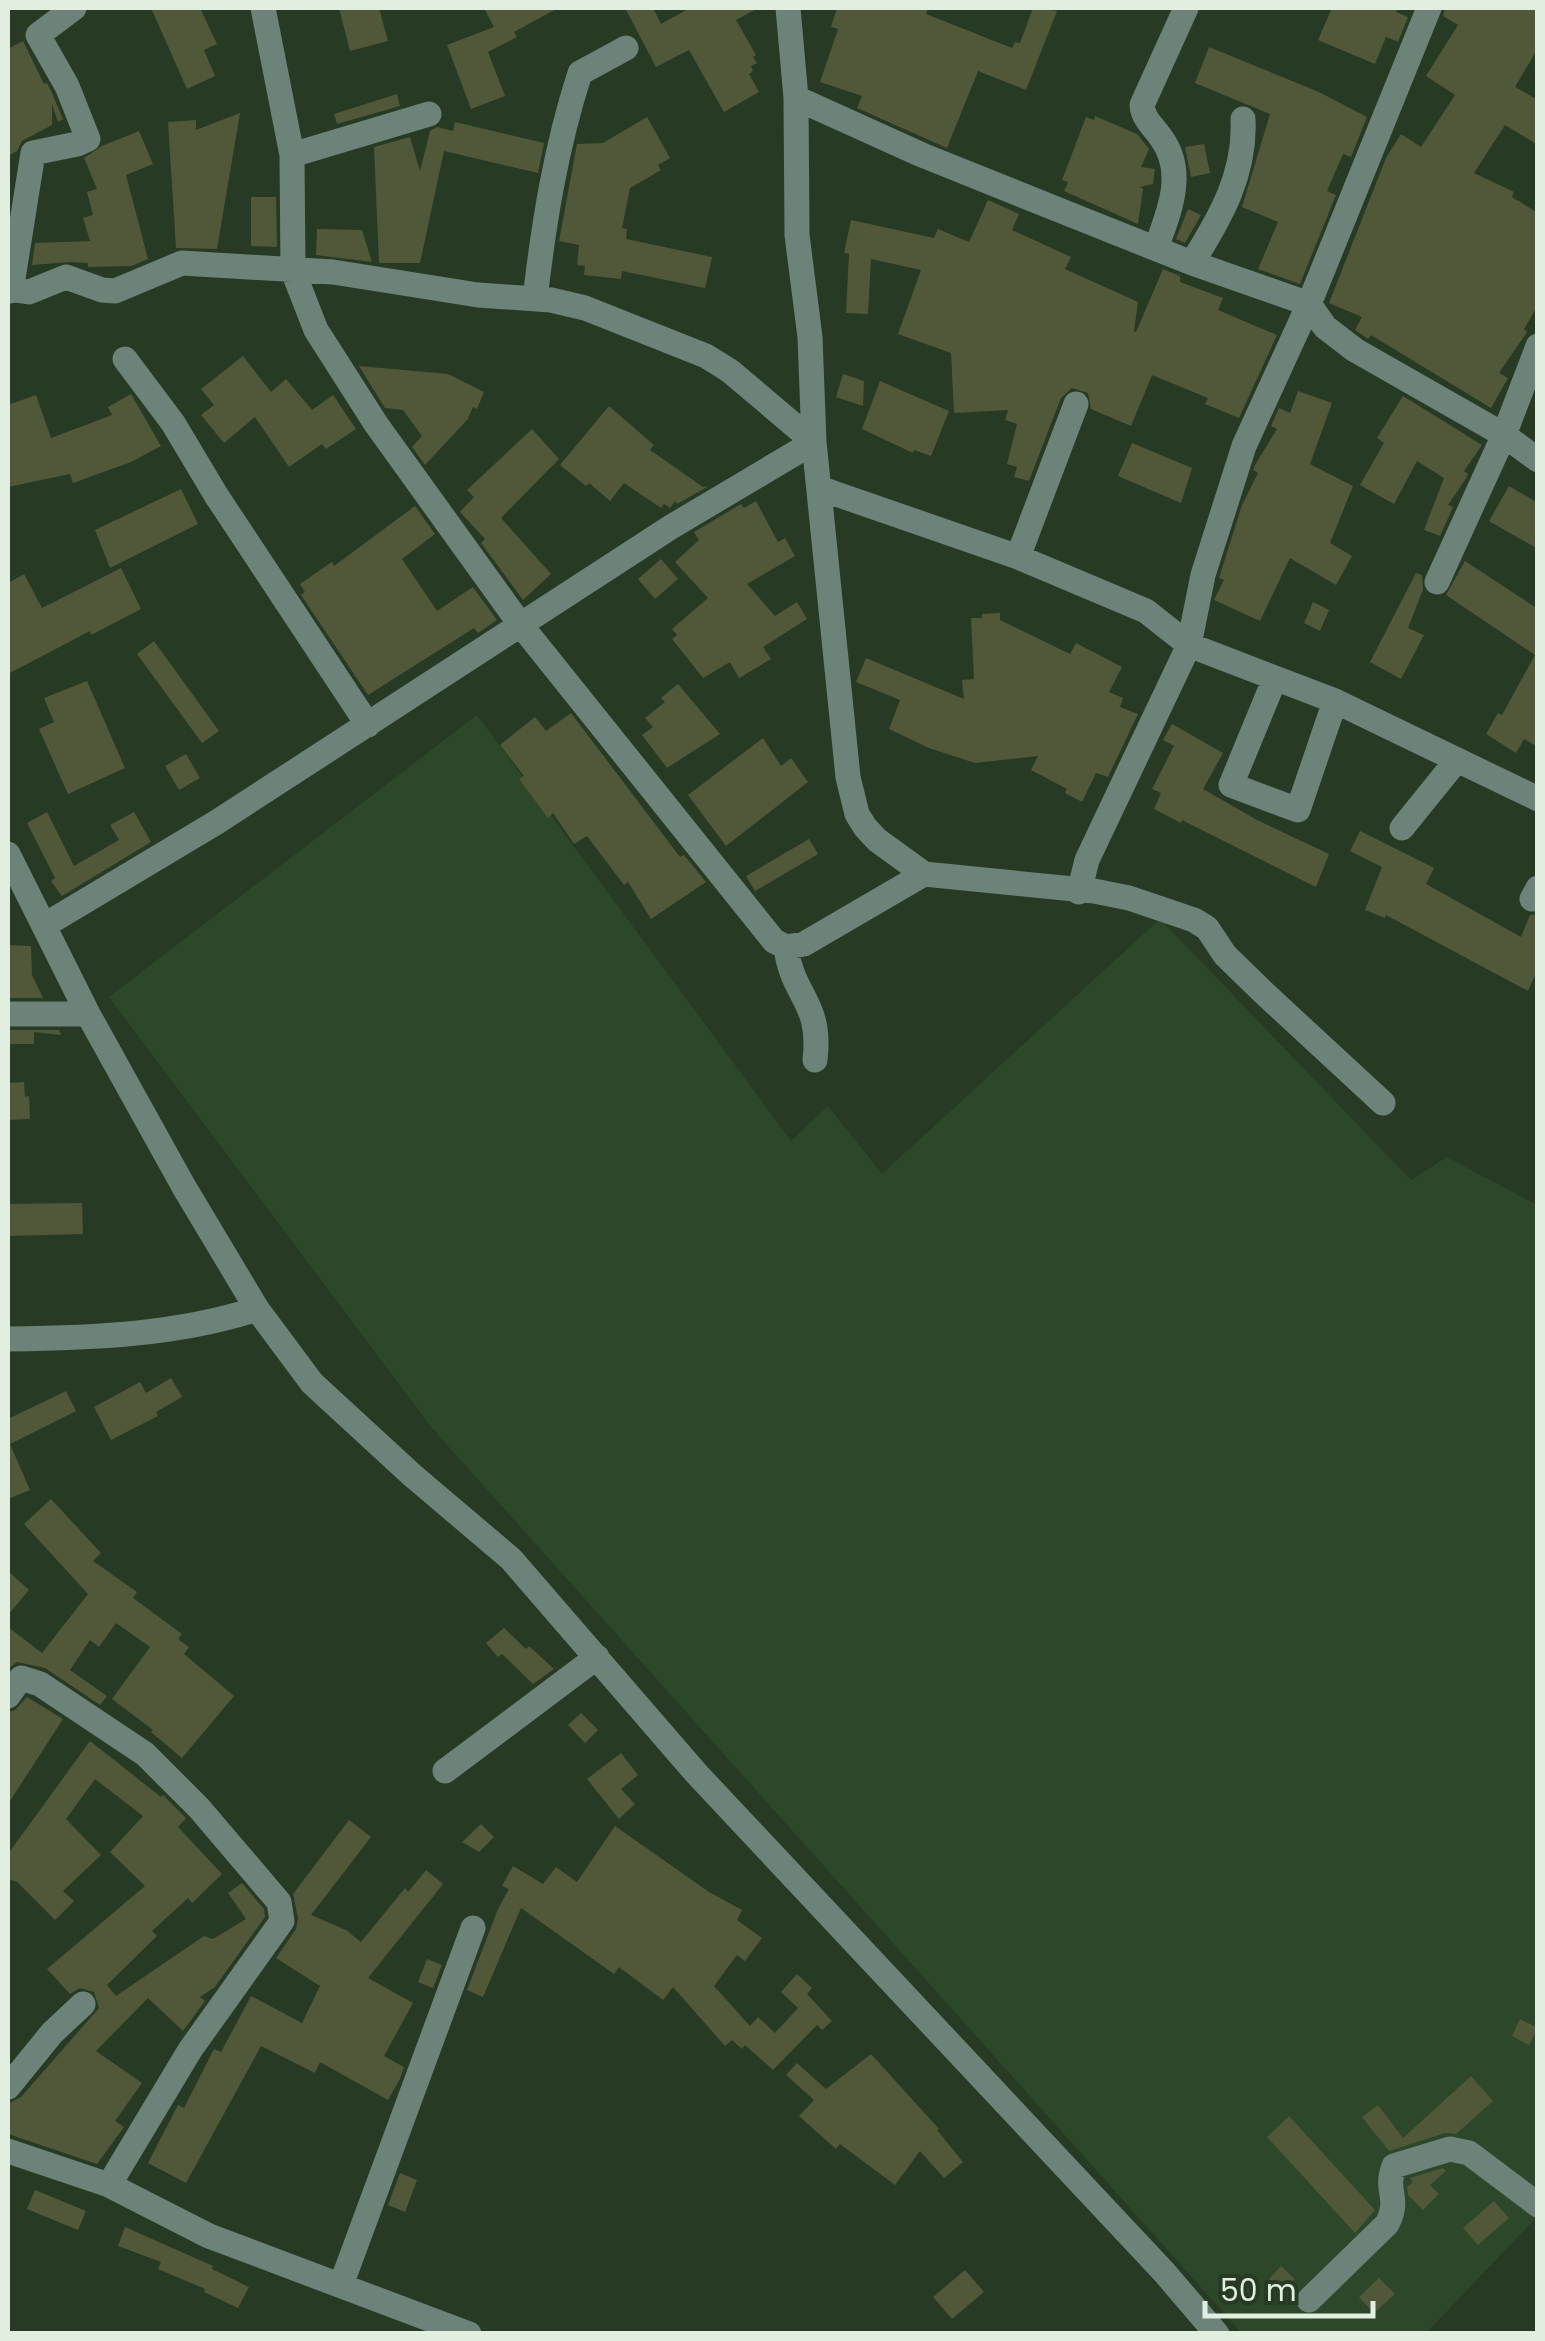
<svg xmlns="http://www.w3.org/2000/svg" width="1545" height="2341" viewBox="0 0 1545 2341" font-family="Poppins,sans-serif">
<style>
.built{fill:#2d472a}
.building{fill:#515739}
.lines{fill:none;stroke-linecap:round;stroke-linejoin:round}
.minor{stroke:#6d8278;stroke-width:25}
</style>
<rect width="100%" height="100%" fill="#273b24"/>
<path class="built" d="M477,715L791,1141L828,1106L882,1174L1160,919L1411,1180L1447,1157L1537,1205V2217L1426,2333H1242L432,1428L109,997Z"/>
<path class="building" d="M151,8H200L217,44L204,50L215,76L187,89Z
M339,8H379L388,41L350,51Z
M484,8H558L514,32L517,37L488,52L505,96L471,109L447,45L494,27Z
M625,8H653L661,24L690,8H758L736,20L756,55L753,57L757,63L751,66L753,71L749,74L759,92L724,112L689,50L656,67Z
M837,8H928L926,14L1012,48L1015,42L1020,43L1033,8L1057,11L1026,90L978,71L947,148L857,108L862,96L820,82L838,29L831,27Z
M1332,8H1398L1396,12L1408,17L1398,42L1386,37L1375,64L1318,40Z
M1445,8H1538V48L1515,87L1538,100V145L1505,125L1474,173L1514,192L1512,197L1538,213V305L1524,329L1527,332L1499,373L1508,378L1491,408L1371,335L1368,339L1364,336L1355,330L1362,317L1329,303L1386,158L1401,134L1421,147L1455,95L1426,76L1458,25L1443,16Z
M23,41L44,84L47,83L52,93L63,119L58,122L52,104V125L22,141L17,151L8,156V49Z
M1209,47L1319,92L1367,117L1351,157L1343,154L1327,191L1336,195L1300,284L1258,269L1278,222L1242,207L1270,114L1195,83Z
M397,94L400,106L337,124L334,114Z
M240,113L217,249L176,248L168,122L196,120V130Z
M1095,116L1137,134L1149,149L1141,167L1155,169L1153,184L1140,187L1143,189L1138,224L1064,191L1068,182L1062,180L1086,117L1094,120Z
M647,117L670,158L658,165L661,170L630,188L622,228L627,229L626,239L712,257L705,288L622,271L621,279L584,275L585,266L577,265L579,245L559,241L577,144L603,143Z
M455,122L544,143L538,173L444,151L420,263H379L374,147L410,137L420,171L430,131L437,127L453,131Z
M139,131L153,164L126,175L148,259L132,266L88,267V263L70,262L32,265L35,243L90,241L83,218L93,215L87,192L97,189L84,158L102,146Z
M1204,144L1210,173L1191,177L1185,147Z
M251,197H276L277,247L251,246Z
M988,200L1019,214L1012,230L1071,257L1065,269L1138,302L1134,331L1136,332L1163,269L1180,276V282L1223,298L1218,310L1277,335L1239,418L1205,404L1208,398L1152,375L1131,426L1091,409L1088,393L1072,388L1061,398L1029,481L1014,477L1017,467L1007,464L1017,424L1005,420L1008,410L954,413L951,353L898,334L921,270L871,259L868,314L846,313L849,254L844,253L851,220L934,238L938,229L969,242Z
M1188,209L1201,215L1185,243L1176,239Z
M317,229L362,230L372,262L316,255Z
M243,356L271,392L286,379L312,410L333,395L356,429L326,449L322,444L289,467L255,417L224,443L201,415L214,405L201,389Z
M359,366L448,374L484,392L477,409L473,407L468,419L425,465L412,447L422,436L403,410L385,408Z
M843,374L864,381L863,406L836,397Z
M880,381L949,411L931,456L914,450L913,453L862,429Z
M1298,391L1332,403L1310,464L1353,486L1330,543L1352,556L1336,585L1290,558L1260,621L1214,600L1224,580L1219,578L1242,505L1258,473L1253,470L1255,465L1277,429L1271,426L1279,408L1290,413Z
M131,394L161,446L131,462L73,483L70,474L8,487V405L36,395L51,438L112,415L108,407Z
M1403,396L1482,445L1464,471L1468,474L1467,477L1448,505L1453,507L1440,536L1424,530L1444,478L1417,461L1394,504L1360,485L1384,443L1377,438Z
M609,406L654,445L650,450L703,487L709,486L677,504L675,501L670,508L664,504L661,508L624,483L610,501L589,483L586,486L560,465Z
M532,429L559,459L501,518L551,574L523,600L481,543L485,539L460,512L474,497L467,490Z
M1132,443L1192,468L1181,503L1118,476Z
M1509,486L1538,503V549L1489,521Z
M181,489L198,524L110,568L95,530Z
M756,501L778,542L785,538L795,556L747,584L775,616L797,602L807,619L763,647L771,659L739,678L730,662L703,678L672,639L677,635L672,629L708,598L675,562L699,540L694,532L741,504L744,508Z
M415,506L435,534L402,559L437,611L473,587L497,620L478,633L474,628L368,695L301,595L305,592L300,584L332,562L334,566Z
M661,559L678,579L655,599L638,579Z
M1465,561L1538,609V747L1524,739L1516,753L1486,734L1498,713L1502,715L1535,655L1446,595Z
M121,568L141,609L91,635L90,631L8,674V583L24,574L42,608Z
M1416,573L1422,575L1423,590L1408,628L1424,635L1401,679L1370,662Z
M1313,602L1329,610L1320,631L1304,623Z
M1000,613V620L1070,654L1076,643L1122,667L1109,692L1123,698L1120,707L1138,714L1108,777L1096,773L1082,802L1065,793L1067,789L1031,770L1038,756L975,763L929,748L889,729L900,700L856,682L866,658L964,699L962,680L974,679L971,618H982V614Z
M154,641L219,731L202,743L137,654Z
M87,681L125,768L68,794L39,729L54,722L44,698Z
M678,684L720,734L667,768L642,735L653,727L645,718L665,702L661,698Z
M571,713L680,857L684,855L706,882L651,919L628,882L624,885L587,836L574,844L553,813L548,818L519,779L524,776L500,745L535,717L546,731Z
M1172,724L1223,753L1203,789L1257,820L1329,854L1316,887L1182,820L1181,823L1154,809L1161,793L1152,789L1174,746L1163,740Z
M763,738L781,766L791,758L808,782L726,846L688,795Z
M186,754L200,778L179,790L165,766Z
M47,812L74,866L119,840L110,825L134,812L151,842L62,896L51,881L55,878L27,823Z
M1360,831L1434,868L1426,884L1521,937L1530,915L1538,914V968L1528,991L1386,915L1385,918L1365,910L1382,867L1350,851Z
M809,839L818,854L755,891L746,876Z
M8,945L31,946L32,975L43,998H8Z
M8,1030H59L61,1035L34,1032V1044H8Z
M24,1082L25,1097L29,1096L30,1119L8,1120V1083Z
M82,1203L83,1234L8,1236V1204Z
M171,1378L182,1397L156,1412L158,1416L111,1440L94,1407L140,1382L146,1393Z
M66,1391L76,1411L10,1444L30,1490L8,1499V1419Z
M51,1499L101,1553L93,1561L137,1592L133,1598L182,1634L178,1639L189,1647L184,1654L234,1696L182,1758L151,1732L153,1730L112,1699L150,1647L116,1623L99,1647L90,1640L70,1670L107,1696L100,1705L45,1668L17,1662L8,1669V1627L42,1653L88,1594L24,1524Z
M8,1571L29,1590L8,1615Z
M504,1628L526,1649L529,1646L554,1669L533,1684L502,1654L498,1657L486,1643Z
M27,1697L63,1719L8,1804V1712L15,1710Z
M581,1713L598,1730L585,1743L568,1725Z
M90,1741L161,1797L163,1795L186,1818L178,1827L222,1874L192,1903L188,1898L152,1931L157,1936L107,1985L116,1996L204,1936L213,1939L246,1919L228,1893L242,1883L264,1909L265,1917L215,1987L200,1997L205,2001L183,2031L148,1998L96,2051L142,2083L115,2121L124,2127L97,2164L8,2134V2104L21,2097L99,2008L94,1992L80,1988L70,1994L47,1969L145,1886L110,1852L143,1816L95,1779L66,1819L101,1855L63,1891L74,1901L55,1920L17,1882L8,1879V1854Z
M621,1753L638,1775L621,1789L635,1804L619,1819L587,1779Z
M349,1820L371,1837L311,1915L346,1930L361,1942L405,1888L408,1892L426,1870L443,1884L368,1978L413,2003L384,2056L404,2067L400,2079L388,2100L320,2062L315,2073L261,2046L186,2183L148,2163L178,2105L184,2108L214,2049L221,2052L251,1996L302,2023L320,1986L276,1958L296,1929L298,1918L293,1894Z
M481,1824L494,1837L479,1852L462,1842Z
M615,1826L709,1892L742,1910L737,1920L762,1938L745,1961L737,1955L714,1986L750,2026L758,2017L775,2033L798,2008L781,1992L797,1974L812,1988L807,1994L832,2021L822,2030L817,2025L773,2070L745,2045L742,2049L732,2040L725,2046L673,1987L663,2000L619,1967L614,1974L521,1908L483,1997L467,1990L498,1909L509,1889L502,1886L513,1866L543,1884L556,1867L577,1882Z
M427,1959L442,1965L433,1988L418,1982Z
M1520,2019L1538,2028L1529,2045L1512,2036Z
M871,2054L939,2129L937,2130L963,2162L944,2178L920,2151L895,2185L840,2144L836,2149L799,2116L814,2100L786,2075L797,2063L826,2089Z
M1471,2076L1493,2101L1456,2134L1445,2133L1389,2151L1362,2117L1378,2105L1403,2138Z
M1289,2116L1375,2210L1355,2233L1267,2137Z
M1443,2168L1446,2171L1430,2185L1439,2194L1423,2210L1408,2195L1407,2187L1413,2182L1410,2178Z
M400,2173L417,2180L405,2212L388,2205Z
M35,2190L86,2211L78,2230L27,2209Z
M1494,2201L1509,2218L1478,2245L1463,2228Z
M125,2227L213,2266L212,2269L249,2287L238,2308L204,2292L205,2289L158,2269L161,2262L118,2246Z
M1281,2266L1295,2279L1283,2292L1269,2279Z
M965,2270L984,2292L952,2319L933,2297Z
M1379,2278L1395,2294L1374,2313L1359,2297Z"/>
<g class="lines">
<path class="minor" d="M263,8L292,155L293,271L316,330L376,424L520,624L774,941L786,947L804,944L924,874
M788,8L796,98L797,235L810,337L814,442L848,777L857,814L865,827L877,840L924,874L1094,891L1129,898L1194,920L1207,928L1225,955L1264,993L1383,1103
M796,98L922,155L1074,216L1192,263L1309,304L1325,327L1355,350L1504,435L1538,460
M292,155L429,114
M1156,248C1169,212 1186,173 1162,139C1154,127 1143,119 1142,105L1186,8
M1192,263C1220,218 1246,174 1243,119
M8,289L29,292L66,277L102,290L115,291L182,263L333,272L478,295L551,300L585,308L706,356L730,371L814,442L671,527L217,822L45,925
M11,291L33,153L77,144L88,139L67,86L38,35L74,8
M535,299C544,221 556,147 580,73L626,48
M125,359L173,423L216,495L368,725
M819,488L1018,557L1146,611L1189,645L1335,701L1538,799
M1018,557L1076,404
M1437,582L1504,435L1538,346
M1275,678L1231,785L1298,810L1335,701
M1402,828L1457,760
M8,854L88,1014L184,1187L257,1309L312,1383L412,1475L511,1559L696,1773L1164,2272L1217,2334
M1079,892L1087,860L1189,645L1203,575L1244,446L1309,304L1429,8
M1532,899L1538,888
M786,947C792,997 822,1001 815,1060
M8,1014H88
M8,1339C92,1338 176,1335 257,1309
M8,1696L21,1678L40,1684L145,1754L199,1808L279,1902L282,1921L190,2050L109,2185
M445,1771L597,1657
M8,2087L52,2033L83,2004
M8,2151L109,2185L209,2236L469,2334
M341,2285L473,1928
M1309,2300L1387,2224C1401,2197 1384,2192 1394,2166L1450,2149L1469,2153L1538,2205"/>
</g>
<rect width="1545" height="2341" fill="none" stroke="#e2efe0" stroke-width="20"/>
<path d="M1205 2301v15h168v-15" fill="none" stroke="#e2efe0" stroke-width="5"/>
<text x="1220" y="2301" font-size="30" fill="#e2efe0" stroke="#273b24" stroke-width="8" paint-order="stroke">50 m</text>
</svg>
